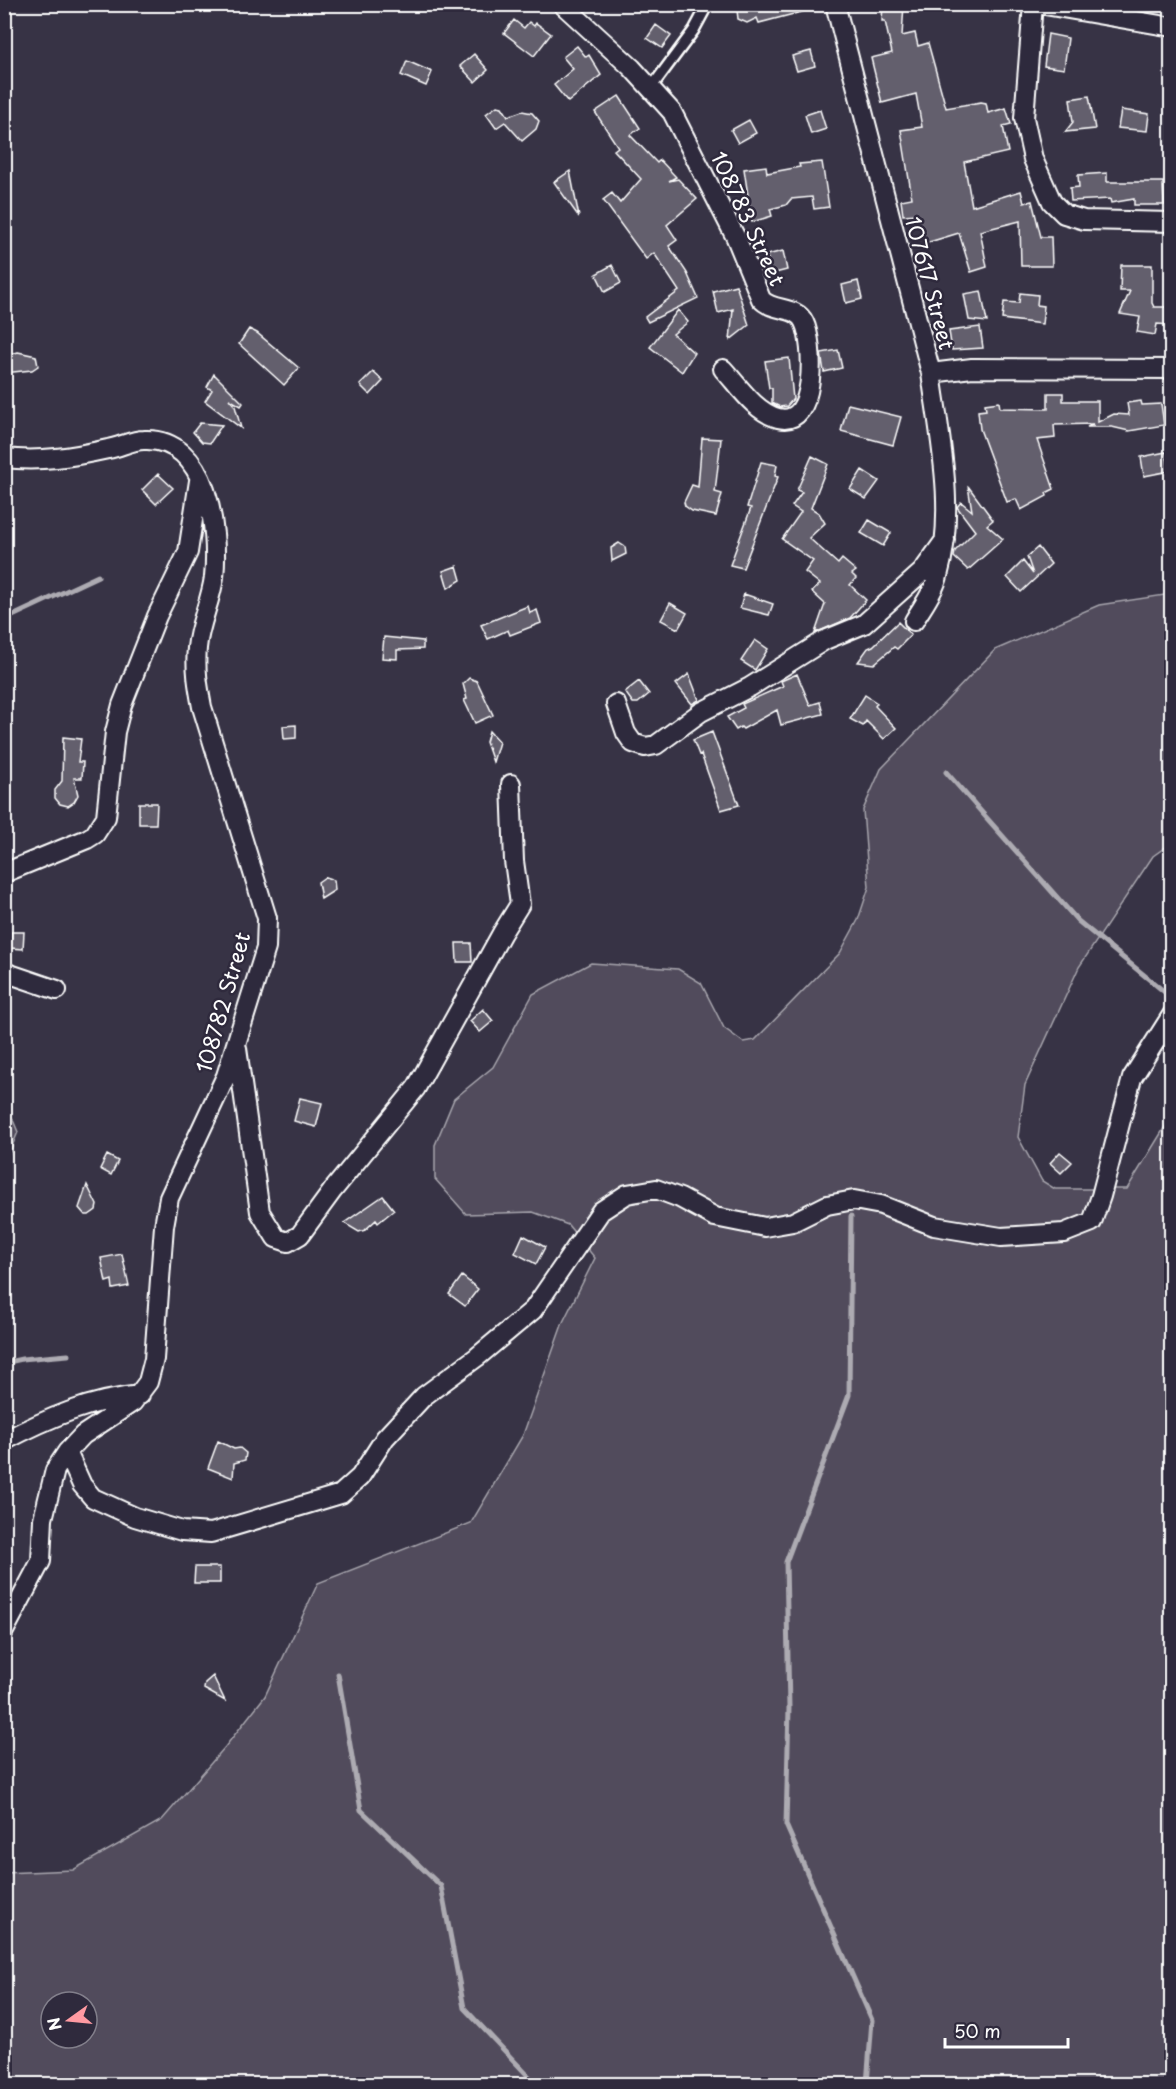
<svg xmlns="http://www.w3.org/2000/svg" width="1176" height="2089" viewBox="0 0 1176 2089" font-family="'Playpen Sans',sans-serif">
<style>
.green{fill:#514c5c;stroke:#a8a6ae;stroke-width:1.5;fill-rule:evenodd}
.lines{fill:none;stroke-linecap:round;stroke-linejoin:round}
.stream{stroke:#adabb2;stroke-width:5}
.building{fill:#635f6d;stroke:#fff;stroke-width:1.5}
.service-casing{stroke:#fff;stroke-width:14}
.minor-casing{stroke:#fff;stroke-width:22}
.service{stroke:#2f2a3d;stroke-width:9}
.minor{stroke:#2f2a3d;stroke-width:18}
.labels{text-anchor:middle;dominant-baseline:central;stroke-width:5;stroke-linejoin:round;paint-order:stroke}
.street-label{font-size:21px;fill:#fff;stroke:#2f2a3d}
</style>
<rect width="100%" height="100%" fill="#373345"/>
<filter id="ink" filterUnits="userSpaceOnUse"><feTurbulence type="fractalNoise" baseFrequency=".0167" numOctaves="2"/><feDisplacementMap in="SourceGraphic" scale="12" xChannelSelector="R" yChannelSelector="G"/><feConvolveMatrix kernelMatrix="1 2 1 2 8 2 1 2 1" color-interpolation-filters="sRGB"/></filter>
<g filter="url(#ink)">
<path class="green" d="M1171,594V843L1153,856L1079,967L1025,1085L1018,1137L1042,1181L1055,1189H1127L1171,1117V2084H5L4,1873L73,1870L162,1820L225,1747L265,1696L318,1583L471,1523L523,1435L563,1322L595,1258L568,1225L533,1212L466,1214L435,1179V1145L454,1099L493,1067L533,994L591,963L678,969L701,983L724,1028L743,1042L755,1040L840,953L858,920L869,887L863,810L881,769L995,650L1099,605ZM51,2002H87V2038H51Z
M5,1101L18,1132L5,1163H4Z"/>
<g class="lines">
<path class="stream" d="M4,620L98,576
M946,772L1078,921L1172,998
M851,1216L849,1395L786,1562L789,1708L786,1825L872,2020L867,2084
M4,1363L22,1359L68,1355
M338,1674L361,1810L441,1886L464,2008L536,2084"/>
</g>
<path class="building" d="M760,4H813V9L759,23L757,18L747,23L738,19L737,10L740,6L760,7Z
M883,4H904L902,36L915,33L918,46L928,43L946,108L981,102L986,103L988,113L1006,108L1011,124L1003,126L1008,152L964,162L972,206L1021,191L1024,203L1032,201L1041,237H1051L1052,266H1021L1020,221L980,231L987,267L971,272L959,233L926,243L917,214L903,215L901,200L912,198L901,130L922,127L916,94L882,103L871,58L892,53L885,21H882Z
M514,20L524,28L529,22L534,26L536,23L551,34L534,56L504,33Z
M656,25L671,36L662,48L647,38Z
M1048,34L1068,38L1064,69L1044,66Z
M577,46L586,57L589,55L601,75L568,102L554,85L573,69L563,57Z
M811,51L815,66L797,71L792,56Z
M474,54L488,70L475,82L460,66Z
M407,61L432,72L426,86L401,75Z
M619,96L640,128L630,135L657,163L660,160L676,177L669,181L678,179L697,199L667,225L677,240L669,246L687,273L698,298L648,322L645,317L679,291L654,253L646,259L603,200L612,193L620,203L641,179L614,150L618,147L595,112Z
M1089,96L1095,129L1065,132L1073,122L1070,99Z
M497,106L502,107L508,116L522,111L532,113L539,121L536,129L522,141L505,122L496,128L486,114Z
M820,110L826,129L811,134L805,115Z
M1121,110L1149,114L1147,131L1118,128Z
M749,120L756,133L738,143L731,130Z
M822,162L829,207L814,209L812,197L791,199L786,205L770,209L772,216L752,222L744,169L766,166L767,173L800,167L799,164Z
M570,171L579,217L554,182Z
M1107,173V182H1163L1164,205H1134V199L1111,203L1110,199L1071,201L1070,188L1079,187L1078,175Z
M783,251L787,270L771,274L767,255Z
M612,265L621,283L605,292L596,274Z
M1121,265H1152V303L1154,307H1172V325L1157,324L1155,335L1137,332L1140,317L1120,314L1130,291H1120Z
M858,281L862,299L846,303L842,285Z
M736,285L749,325L730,340L733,309L718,313L713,291Z
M981,291L987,322L969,320L964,294Z
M1020,293L1038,295L1037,305L1044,306L1042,324L1002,319L1004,302L1019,303Z
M678,310L688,322L673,334L694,353L682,372L650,347Z
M980,327L983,348L952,350L949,331Z
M249,329L257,333L299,368L284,385L239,344Z
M838,350L842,368L824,372L821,353Z
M18,352L36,356L38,366L32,370L4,373V356Z
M789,358L793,399L787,406L780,407L772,403V388H769L765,361Z
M373,372L383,381L370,395L360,385Z
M214,374L243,403L241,406L229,399L235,406L241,428L205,401L212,390L207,387Z
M1048,393H1063V401H1098V422L1114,414L1129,415L1127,403L1141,401L1142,405L1161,404L1164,425L1129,431L1112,427H1087L1093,424L1054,425L1055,438L1037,440L1054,489L1046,493L1047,496L1021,510L1016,499L1007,502L980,429L978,411L986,410L985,404L999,402L1000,408L1048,409Z
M848,404L901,417L893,445L841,431Z
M200,423L222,425L210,443L202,442L193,432Z
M702,438L721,439L715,492L722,494L716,516L692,511L685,506L684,502L692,485L698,487Z
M1166,452L1170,471L1144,476L1141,457Z
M812,456L828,464L811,508L819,513L825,523L809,538L838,564L842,559L856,571L852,574L856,578L850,585L866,600L850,618L815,633L825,604L812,592L820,584L805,572L813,561L782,539L801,512L792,506L802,492L797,490Z
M761,462L777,465L775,476L778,477L743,568L730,565L751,508L747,507Z
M862,470L879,481L866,499L850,489Z
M158,474L173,488L156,504L142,490Z
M968,486L993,520L987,525L1003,539L968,570L954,557L955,551L975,531L957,507L961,502L972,511Z
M869,520L891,533L883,546L861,533Z
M619,543L625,547L626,554L612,561L611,548Z
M1038,547L1051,564L1021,592L1007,577L1023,561L1033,574L1027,557Z
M457,566L461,580L448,588L443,571Z
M744,594L773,604L769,615L740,608Z
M670,603L687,613L678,629L661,620Z
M528,606L530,613L537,610L541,623L510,635L508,630L488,639L481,625Z
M898,622L911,635L897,649L894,647L874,664L858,662L868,648L873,646Z
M384,637L423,641V649L397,650V659L382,658Z
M755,640L768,649L755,670L741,661Z
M689,674L699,700L692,704L676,684Z
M797,674L810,705L820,702L823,714L781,725L777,710L743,729L741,727L736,730L727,717L744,708L742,704L783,686L781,681Z
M469,678L477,681L493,715L475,723L464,700L467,699L463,684Z
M639,681L649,694L638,703H633L625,692Z
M865,695L877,703L875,706L896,728L884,739L866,721L863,726L850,719Z
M296,725V738L284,739L283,726Z
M489,731L499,742L493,762L486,742Z
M712,732L739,805L721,810L701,754L699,755L693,740Z
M63,737L81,739L78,762H83L82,778H74L78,795L74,802L68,806L60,804L55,798V790L62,781Z
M139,803H157L156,824H139Z
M325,877L334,880L335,890L321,899L318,882Z
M11,932H24L23,949L10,948Z
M456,943H471L472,962H457Z
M483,1009L493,1021L480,1032L470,1021Z
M300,1098L322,1103L316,1127L294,1121Z
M1060,1152L1072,1162L1061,1173L1050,1163Z
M107,1155L118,1161L111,1175L100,1169Z
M87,1185L97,1205L96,1210L89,1215H85L79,1208Z
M383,1196L394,1210L378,1223L376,1220L365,1230L359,1232L344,1223Z
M523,1235L545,1247L536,1264L515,1253Z
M122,1254L129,1286L113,1289L112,1280L106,1282L101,1258Z
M462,1276L478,1289L465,1306L449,1294Z
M218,1441L234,1449L240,1448L246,1453L245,1460L234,1463L233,1478L208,1468Z
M195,1567H220V1583H194Z
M213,1676L225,1701L204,1689L205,1683Z"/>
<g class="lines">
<defs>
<path id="service" d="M651,88L694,30L708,4"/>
<path id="minor" d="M562,4L632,68L672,112L736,238L761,299C772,312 796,305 804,322C814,343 818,428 778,418C755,412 738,385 723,369
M835,4L931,373L972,368L1172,369
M1033,4L1024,118L1033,159L1052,202L1064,214L1084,220L1172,222
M1039,4L1172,27
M4,458C41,462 72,457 108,449C120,447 132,440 144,440C208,437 219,530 214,577C211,601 199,624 197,648C195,669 198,686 202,707L267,918L266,948L226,1076L169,1198L164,1226L154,1359L148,1382L133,1402L83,1435L67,1452L55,1470L43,1519L41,1561L4,1631
M914,621C922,607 934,592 938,576C956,512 940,439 931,373
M616,704L626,733L633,743L645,747L656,745L701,712L750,687L825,640L864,624L922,572L945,540
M4,873L87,839L95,834L106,817L115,732L122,705L157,616L188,552L199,481
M4,972L57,990
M237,1048L260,1212L276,1238L288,1242L300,1235L333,1190L416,1088L502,933L520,904L514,861L511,784
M4,1441C48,1418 90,1400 140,1395
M67,1452L82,1485L93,1498L135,1517L182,1531L211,1533L341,1494L360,1477L385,1438L424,1396L477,1357L533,1310L601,1211L627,1194L656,1189L680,1198L715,1217L765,1227L793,1222L827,1205L854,1200L881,1205L934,1226L1001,1237L1064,1233L1092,1222L1101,1196L1132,1078L1172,1015"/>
</defs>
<use href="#service" class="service-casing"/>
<use href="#minor" class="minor-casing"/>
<use href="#service" class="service"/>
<use href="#minor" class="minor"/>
</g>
</g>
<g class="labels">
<g class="street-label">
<text transform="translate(749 218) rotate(65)">108783 Street</text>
<text transform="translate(931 283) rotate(75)">107617 Street</text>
<text transform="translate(222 1002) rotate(-74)">108782 Street</text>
</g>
</g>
<rect width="1176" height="2089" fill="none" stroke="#2f2a3d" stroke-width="24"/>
<rect x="12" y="12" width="1152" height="2065" fill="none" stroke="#fff" stroke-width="2" filter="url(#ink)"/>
<g transform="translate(69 2020) rotate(255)"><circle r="28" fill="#2f2a3d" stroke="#827f8b" stroke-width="1.5"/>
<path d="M0-4.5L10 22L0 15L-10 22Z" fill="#ff9aa2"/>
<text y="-9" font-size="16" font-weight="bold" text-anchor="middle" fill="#ffffff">N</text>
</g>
<path d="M945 2038v9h123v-9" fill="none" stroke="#ffffff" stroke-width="3"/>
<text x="954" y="2038" font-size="18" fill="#ffffff" stroke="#2f2a3d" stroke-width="4.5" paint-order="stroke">50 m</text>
</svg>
